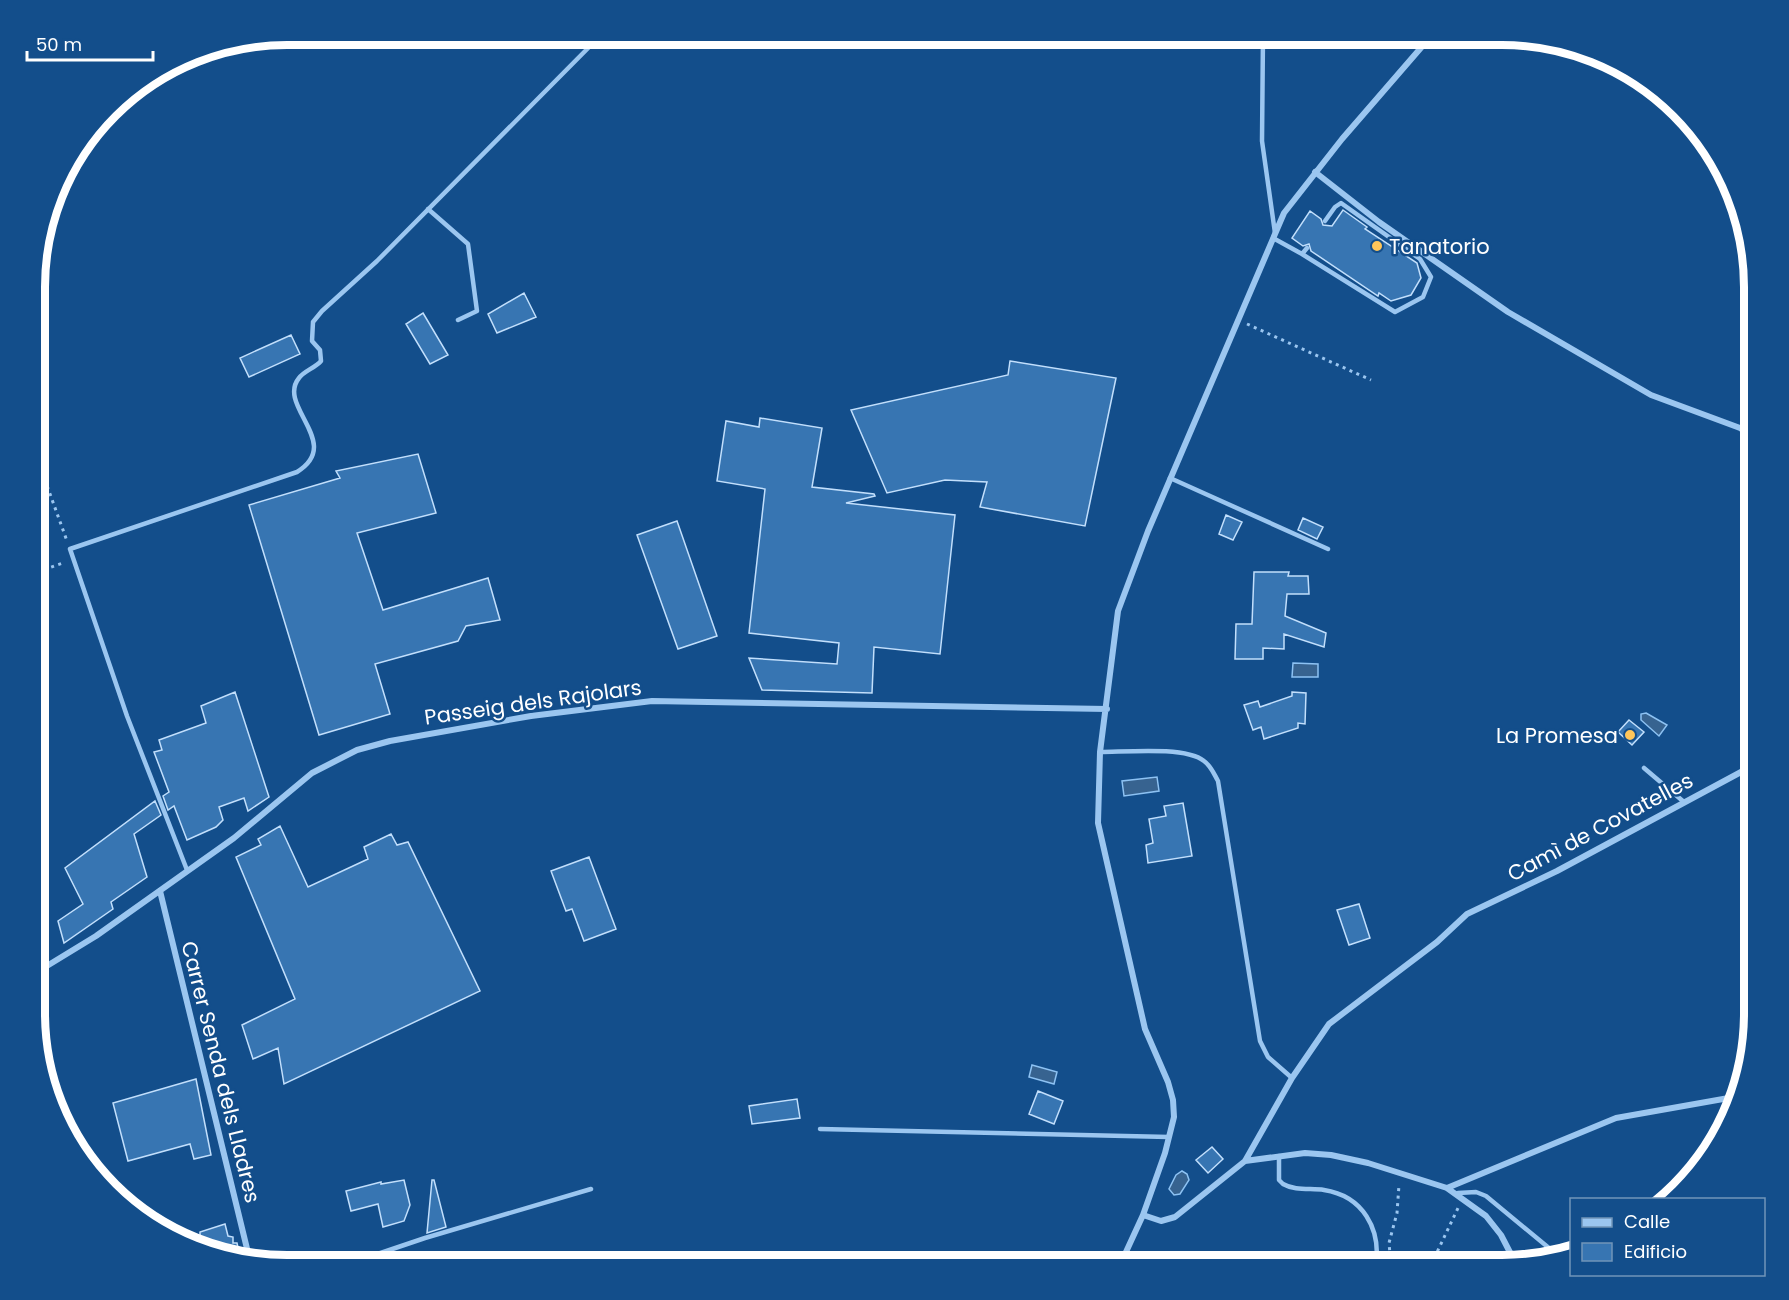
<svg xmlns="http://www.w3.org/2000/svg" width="1789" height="1300" viewBox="0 0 1789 1300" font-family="Poppins,sans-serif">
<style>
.water{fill:#376390;stroke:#8dc2f3;stroke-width:1.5}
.building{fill:#3775b2;stroke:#c2dffc;stroke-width:1.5}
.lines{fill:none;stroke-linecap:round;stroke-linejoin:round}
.path{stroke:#9bc6f0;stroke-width:3;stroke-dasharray:3 4.5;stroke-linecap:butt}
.service{stroke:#9bc6f0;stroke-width:4.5}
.minor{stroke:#9bc6f0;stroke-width:6}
.poi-dot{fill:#ffc65a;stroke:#134e8b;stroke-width:2}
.labels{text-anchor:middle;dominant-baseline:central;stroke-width:5;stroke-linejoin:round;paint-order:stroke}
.poi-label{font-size:21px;fill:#fff;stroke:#134e8b;text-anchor:start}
.street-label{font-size:21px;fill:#fff;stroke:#134e8b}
.rim{fill:none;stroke:#fff;stroke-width:8}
</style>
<rect width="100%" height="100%" fill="#134e8b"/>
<path class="water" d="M1293,663L1318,664V677H1292Z
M1646,713L1667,725L1659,736L1641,720V714Z
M1157,777L1159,791L1124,796L1122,781Z
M1032,1065L1057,1072L1054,1084L1029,1077Z
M1182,1171L1187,1174L1189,1180L1180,1194L1174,1195L1169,1189L1176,1175Z"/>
<path class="building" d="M1343,210L1367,227L1365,229L1417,263L1421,278L1411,295L1391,301L1379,293L1378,296L1311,251L1309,244L1303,246L1292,238L1310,211L1321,219L1323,225L1332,226Z
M524,293L536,317L497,333L488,314Z
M423,313L448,355L430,364L406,324Z
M291,335L300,354L249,377L240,358Z
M1010,361L1116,378L1085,526L980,507L987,482L945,480L887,493L851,410L1008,375Z
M760,418L822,428L812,487L874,494L875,496L846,503L955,515L940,654L874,647L872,693L762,690L749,658L837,664L839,643L749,633L765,489L717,481L726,421L759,427Z
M418,454L436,513L357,533L383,610L488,578L500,620L466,626L458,641L375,664L390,714L319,735L249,505L340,478L336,471Z
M1226,515L1242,522L1233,540L1219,534Z
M1303,518L1323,527L1317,539L1298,530Z
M677,521L717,636L678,649L637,535Z
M1254,572H1289L1288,576H1308L1309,594H1287L1285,616L1326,633L1324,647L1284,634V649L1263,648V659H1235L1236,624H1252Z
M235,692L269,797L248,811L244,798L219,807L223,820L216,827L187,840L174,806L168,810L163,796L169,792L154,752L162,750L159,740L206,723L201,706Z
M1292,692L1306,693L1305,724L1298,723V728L1264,739L1261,727L1253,730L1244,705L1258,701L1260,707L1292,696Z
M1629,720L1644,732L1632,745L1618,732Z
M155,801L161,815L134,834L147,877L111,902L113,909L64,943L58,921L83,904L65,868Z
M1183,803L1192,856L1148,863L1146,845L1153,843L1149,819L1166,816L1164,806Z
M280,826L308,887L368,859L364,847L391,834L397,845L408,842L480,991L284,1084L278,1048L253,1059L242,1025L295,999L236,857L261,845L258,839Z
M589,857L616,929L584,941L572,909L566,911L551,871Z
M1359,904L1370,938L1349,945L1337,910Z
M196,1079L211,1155L194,1159L190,1144L128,1161L113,1103Z
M1038,1091L1063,1101L1054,1124L1029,1114Z
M797,1099L800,1118L752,1124L749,1106Z
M1212,1147L1223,1159L1208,1173L1196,1160Z
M404,1180L410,1205L404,1221L383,1227L378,1204L351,1211L346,1191L381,1182V1184Z
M432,1180H434L446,1227L427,1233Z
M225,1224L228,1236L233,1237V1243H237L240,1257L209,1253L208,1247H200V1232Z"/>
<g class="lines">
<path class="path" d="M1247,324L1371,380
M37,458L67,541
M37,572L63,563
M1391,1265L1389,1243L1397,1213L1399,1185
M1431,1265L1458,1208"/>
<path class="service" d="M1263,35L1262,141L1275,233
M428,209L468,244L477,311L458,320
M1273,238L1302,254L1307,248
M1302,254L1395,312L1423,297L1431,277L1420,259L1341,203L1335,207L1325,221
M1170,478L1328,549
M1100,752C1125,752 1185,746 1204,761C1211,766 1214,774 1218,781L1260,1041L1268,1057L1292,1078
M1644,768L1684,802
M187,870L127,716L70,549L297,472C344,443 276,406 299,378C304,371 315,368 321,361L320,350L312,341L313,322L322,311L377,261L601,35
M820,1129L1169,1137
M1279,1156V1180L1283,1184C1295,1191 1311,1188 1324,1190C1363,1196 1381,1229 1376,1265
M1458,1193L1476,1192L1486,1196L1555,1253
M345,1265L425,1238L591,1189"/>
<path class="minor" d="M1315,172L1379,222L1508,312L1651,395L1740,428L1754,437
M160,891L250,1261
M37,972L96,936L234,838L312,773L357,750L390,741L531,716L652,701L1107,709
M1245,1161L1305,1153L1331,1155L1368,1163L1447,1188L1486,1216L1501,1235L1515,1262
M1447,1188L1616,1118L1740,1096
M1143,1215L1161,1221L1175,1217L1245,1161L1292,1078L1329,1024L1437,942L1467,914L1557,871L1741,772L1754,762
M1120,1265L1143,1215L1165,1153L1174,1117L1173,1100L1168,1082L1145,1029L1098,823L1100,752L1118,611L1148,531L1284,213L1342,139L1432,35"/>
</g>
<g class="poi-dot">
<circle cx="1377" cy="246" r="6"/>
<circle cx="1630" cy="735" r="6"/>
</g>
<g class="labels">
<g class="poi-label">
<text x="1389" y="246">Tanatorio</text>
<text x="1618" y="735" text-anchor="end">La Promesa</text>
</g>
<g class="street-label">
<text transform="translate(533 702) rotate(-8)">Passeig dels Rajolars</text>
<text transform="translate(1600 827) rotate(-28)">Camì de Covatelles</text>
<text transform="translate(221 1072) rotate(76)">Carrer Senda dels Lladres</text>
</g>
</g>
<path d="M0 0H1789V1300H0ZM287 45H1502A242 242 0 0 1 1744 287V1013A242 242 0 0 1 1502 1255H287A242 242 0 0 1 45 1013V287A242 242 0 0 1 287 45Z" fill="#134e8b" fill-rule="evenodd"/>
<path class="rim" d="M287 45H1502A242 242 0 0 1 1744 287V1013A242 242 0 0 1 1502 1255H287A242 242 0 0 1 45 1013V287A242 242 0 0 1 287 45Z"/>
<rect x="1570" y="1198" width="195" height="78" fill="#134e8b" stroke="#7195b9" stroke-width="1.5"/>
<rect x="1582" y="1218" width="30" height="9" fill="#9bc6f0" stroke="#7195b9" stroke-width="1.5"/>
<text x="1624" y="1228" font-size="18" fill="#ffffff">Calle</text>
<rect x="1582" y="1243" width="30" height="18" fill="#3775b2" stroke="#7195b9" stroke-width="1.5"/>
<text x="1624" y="1258" font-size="18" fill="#ffffff">Edificio</text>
<path d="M27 51v9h126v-9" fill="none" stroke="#ffffff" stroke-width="3"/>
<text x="36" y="51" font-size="18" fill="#ffffff" stroke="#134e8b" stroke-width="4.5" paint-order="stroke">50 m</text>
</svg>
